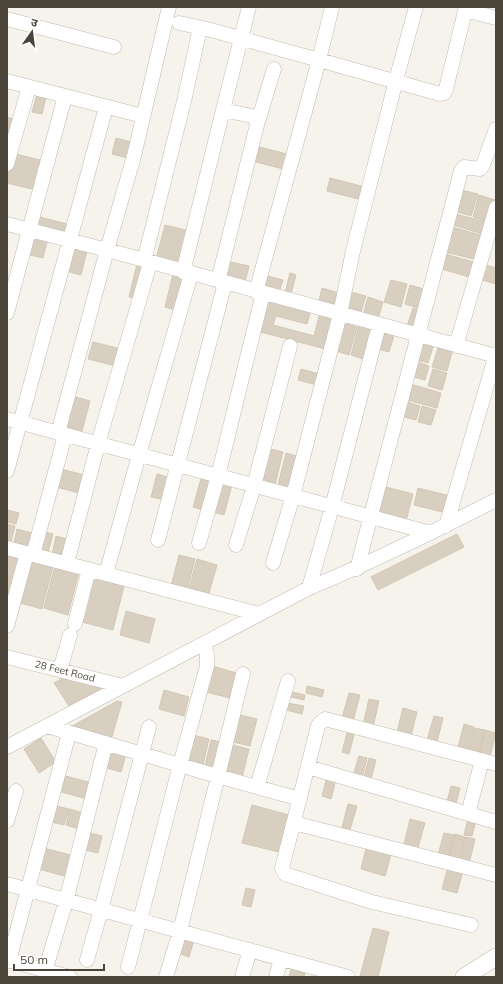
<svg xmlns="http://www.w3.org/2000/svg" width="503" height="984" viewBox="0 0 503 984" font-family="Mulish,'Noto Sans Devanagari',sans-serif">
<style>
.building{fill:#d8cfc1;stroke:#d3c7b4}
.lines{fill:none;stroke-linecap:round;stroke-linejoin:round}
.minor-casing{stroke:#c2bbae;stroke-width:15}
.tertiary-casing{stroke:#c2bbae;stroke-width:18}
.minor{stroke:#fff;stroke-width:14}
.tertiary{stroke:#fff;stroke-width:17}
.labels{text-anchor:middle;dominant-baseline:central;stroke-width:4;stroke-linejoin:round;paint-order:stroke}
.street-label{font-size:10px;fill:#4b4439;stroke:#fff}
</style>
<rect width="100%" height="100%" fill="#f6f3ec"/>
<path class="building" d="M37,94L46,97L42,114L32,112Z
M7,117L17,120L13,137L7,136Z
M116,138L135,143L131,159L112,154Z
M256,146L291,155L287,170L252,161Z
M12,153L44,161L36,190L7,183V173Z
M330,178L365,187L362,200L327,191Z
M461,190L478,194L471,216L455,211Z
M479,195L495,200L489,222L473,217Z
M456,214L489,223L486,235L453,225Z
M36,216L71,225L69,235L33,226Z
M165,225L190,231L181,265L156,259Z
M452,227L484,236L478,260L445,252Z
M31,234L48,238L43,258L26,254Z
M72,247L87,251L81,275L66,271Z
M442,253L477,263L473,278L438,268Z
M138,260L149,263L139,300L129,297Z
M226,261L249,266L245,282L222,276Z
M486,265L496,268V284L482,280Z
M290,273L296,275L291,294L285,293Z
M173,274L184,276L175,310L165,307Z
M264,275L283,280L279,292L261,287Z
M391,280L407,284L401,307L384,302Z
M410,285L427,290L422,309L405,304Z
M322,288L339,293L336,306L319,301Z
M351,292L366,296L361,312L346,308Z
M368,297L383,302L378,319L363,315Z
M265,298L311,310L307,324L276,316L273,325L314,336L320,313L337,317L329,350L257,331Z
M413,308L423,311L418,329L407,326Z
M341,322L357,327L349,355L333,350Z
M359,325L374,329L366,360L351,355Z
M380,328L395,332L389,352L374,348Z
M93,342L121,349L116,366L88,359Z
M417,343L433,347L428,363L413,359Z
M438,348L452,352L447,371L432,367Z
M414,361L429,366L425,380L410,376Z
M301,369L323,375L321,386L298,380Z
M433,369L447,373L442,390L428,386Z
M407,383L441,393L437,408L403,399Z
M72,396L90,401L82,431L65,426Z
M404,401L420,406L416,420L400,416Z
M422,406L436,410L431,425L418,422Z
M266,448L283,452L275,485L258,480Z
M286,453L301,457L293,489L278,485Z
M57,468L88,476L83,494L52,486Z
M157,474L171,478L165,500L151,497Z
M202,475L215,479L206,511L193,507Z
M217,481L232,485L224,515L209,511Z
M382,486L413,494L406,521L375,514Z
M418,488L450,496L446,513L414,505Z
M7,510L19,513L16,524L7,522Z
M7,524L15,526L11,542L7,541Z
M17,529L36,534L32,547L14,543Z
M41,531L53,534L48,553L36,550Z
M457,534L464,547L378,590L371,577Z
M56,536L71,540L67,558L52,554Z
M7,554L21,557L7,602Z
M179,555L195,559L187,590L171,586Z
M197,559L217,565L209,593L189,588Z
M31,560L53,566L42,609L20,603Z
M55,565L79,572L68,615L44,608Z
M91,573L125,582L113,630L78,621Z
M126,611L155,619L149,643L120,635Z
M209,665L240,674L234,699L202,691Z
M64,677L105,687L71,709L54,683Z
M307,686L324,690L322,697L306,693Z
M164,690L189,697L184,716L159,709Z
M288,691L305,695L304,700L287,696Z
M349,693L360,695L353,721L342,718Z
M369,699L379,701L373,727L363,725Z
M117,701L122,702L110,743L65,730Z
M287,703L304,706L302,714L286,710Z
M403,708L417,712L411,736L397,732Z
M240,715L257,719L250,746L233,742Z
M434,716L443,718L437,742L427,740Z
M464,724L474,727L468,753L457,751Z
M475,728L485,730L478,756L469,754Z
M348,729L355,731L349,754L342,752Z
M485,730L496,733L490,757L479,755Z
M193,735L209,739L202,769L186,765Z
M41,738L56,762L39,773L24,749Z
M211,740L222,742L215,773L204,770Z
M233,745L249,749L242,778L226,773Z
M109,746L127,751L121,772L103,767Z
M359,756L367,758L361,782L352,779Z
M369,758L376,760L370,783L363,781Z
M62,775L92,783L87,799L58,791Z
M327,777L336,779L331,799L322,796Z
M451,786L460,788L455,808L446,806Z
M348,804L357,806L349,833L341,831Z
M51,805L69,809L64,825L47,821Z
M252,805L293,816L283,853L242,843Z
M70,809L86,814L82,830L66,825Z
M469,815L477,817L472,836L464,835Z
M410,819L425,823L417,851L403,848Z
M86,832L102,836L98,853L81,849Z
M444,833L454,835L448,858L438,855Z
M455,834L465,837L459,861L449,858Z
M466,837L475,839L469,864L460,861Z
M367,844L392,851L385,876L361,869Z
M40,847L74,856L68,877L35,868Z
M448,867L463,871L457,893L442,889Z
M246,888L255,890L251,907L242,905Z
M373,928L389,932L378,977H363L360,976Z
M182,937L194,940L189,957L178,953Z
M292,966L306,969L304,977H289Z"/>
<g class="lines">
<defs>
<path id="minor" d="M465,10L496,18
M7,19L114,47
M179,23L207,29L319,60L440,94L444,93L446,89L466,7
M7,81L143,116
M257,125L274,69
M7,164L29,87
M7,224L107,250L496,356
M144,261L185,97L200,28
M183,272L223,110
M218,281L257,125L256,120L252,116L223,110L249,7
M256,292L319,60L332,7
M7,313L65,96
M456,346L496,208
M7,419L431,533
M58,433L107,250L134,156L169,7
M7,471L106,107
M446,526L496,354
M158,540L225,283
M199,543L218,476L263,293
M236,545L254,486L290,346
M7,548L259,614
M33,555L65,435
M67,563L98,444L150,263
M273,563L293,496L340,314L353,251L396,80L416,7
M357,569L461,171L464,167L480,169L483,165L496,129
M106,574L139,455L191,274
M309,588L332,507L379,325
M75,624L89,569
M7,626L27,553
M7,657L123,686
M60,670L70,635
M47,726L217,776L300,799
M7,747L309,588C373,562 435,531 496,500
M308,767L496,822
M257,787L288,681
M468,814L482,760
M7,821L16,791
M294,823L496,875
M7,884L348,977
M471,925L372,902L288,875L285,874L282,868L318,726L320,723L325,719L496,764
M7,960L70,977
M87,960L101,910L149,727
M9,961L69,733
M128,967L180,765L207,666V655L204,643
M45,971L66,901L106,743
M166,977L180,931L243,674
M242,977L250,950
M276,977L281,959"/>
<path id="tertiary" d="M464,977L496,957"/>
</defs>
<use href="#minor" class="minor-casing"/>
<use href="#tertiary" class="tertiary-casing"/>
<use href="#minor" class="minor"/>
<use href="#tertiary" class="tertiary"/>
</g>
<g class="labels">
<g class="street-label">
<text transform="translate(65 671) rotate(14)">28 Feet Road</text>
</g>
</g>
<rect width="503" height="984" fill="none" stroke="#4b4439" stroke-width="16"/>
<g transform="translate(32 32) rotate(14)" stroke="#ffffff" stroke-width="3" paint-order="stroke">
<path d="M0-3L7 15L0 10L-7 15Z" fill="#4b4439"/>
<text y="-6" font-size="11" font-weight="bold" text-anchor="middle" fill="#4b4439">उ</text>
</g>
<path d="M14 964v6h90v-6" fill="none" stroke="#4b4439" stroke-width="2"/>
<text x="20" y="964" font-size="12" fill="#4b4439" stroke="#ffffff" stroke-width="3" paint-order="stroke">50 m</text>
</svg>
